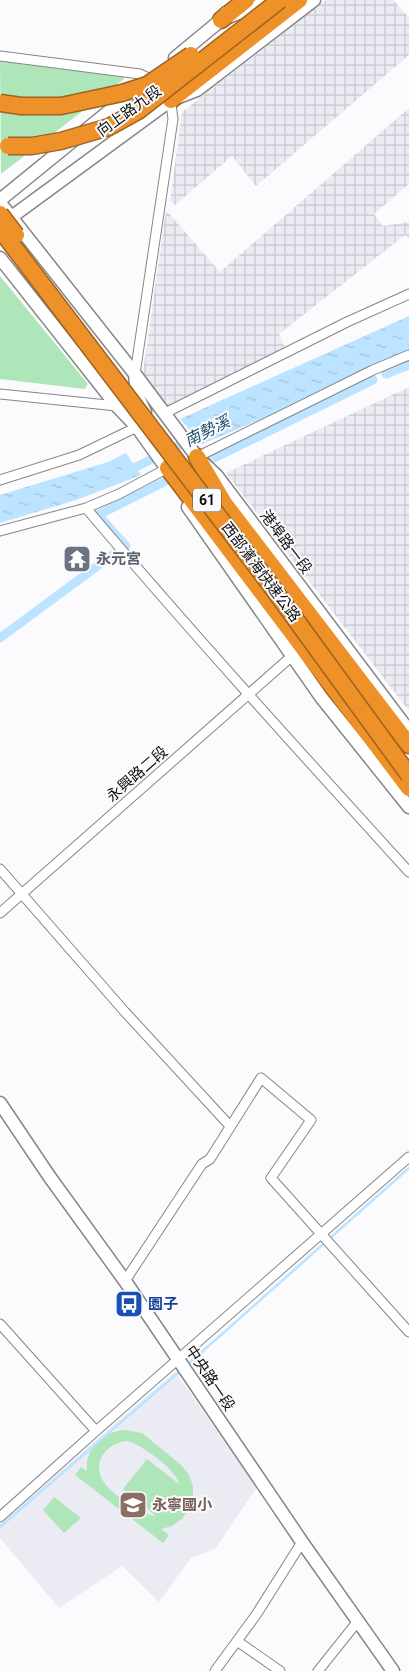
<svg xmlns="http://www.w3.org/2000/svg" width="409" height="1671" viewBox="0 0 409 1671" font-family="Roboto,'Noto Sans TC',sans-serif">
<style>
.built{fill:#eaebf3}
.industrial{fill:url(#industrial-grid)}
.grass{fill:#afe6b9;fill-rule:evenodd}
.water{fill:url(#water-ripples)}
.lines{fill:none;stroke-linecap:round;stroke-linejoin:round}
.stream{stroke:#bce3ff;stroke-width:2.5}
.canal{stroke:#bce3ff;stroke-width:9}
.street-casing{stroke:#868687;stroke-width:11}
.secondary-casing{stroke:#868687;stroke-width:15}
.highway-casing{stroke:#9f631f;stroke-width:19}
.street{stroke:#fff;stroke-width:9}
.secondary{stroke:#fff;stroke-width:12}
.highway{stroke:#ed9128;stroke-width:16}
.highway-bridge-casing{stroke:#9f631f;stroke-width:19;stroke-linecap:butt}
.highway-bridge{stroke:#ed9128;stroke-width:16}
.labels{text-anchor:middle;dominant-baseline:central;stroke-width:4;stroke-linejoin:round;paint-order:stroke}
.shield{fill:#fbfbfd;stroke:#555556;stroke-width:1}
.shield-label{font-size:14px;font-weight:bold;fill:#0e0e0f}
.street-label{font-size:15px;fill:#0e0e0f;stroke:#fbfbfd}
.worship-label{font-size:15px;font-weight:bold;fill:#5b616d;stroke:#fbfbfd;text-anchor:start}
.transit-label{font-size:15px;font-weight:bold;fill:#164399;stroke:#fbfbfd;text-anchor:start}
.education-label{font-size:15px;font-weight:bold;fill:#785e54;stroke:#fbfbfd;text-anchor:start}
.water-label{font-size:16px;font-style:italic;fill:#184b6a;stroke:#fbfbfd}
</style>
<defs>
<pattern id="industrial-grid" width="8" height="8" patternUnits="userSpaceOnUse" patternTransform="scale(1.25)"><rect width="8" height="8" fill="#eaebf3"/><path d="M0 4h8M4 0v8" fill="none" stroke="#c8c8cf"/></pattern>
<pattern id="water-ripples" width="26" height="14" patternUnits="userSpaceOnUse" patternTransform="scale(1.25)"><rect width="26" height="14" fill="#bce3ff"/><path d="M2 4q2-2 4 0t4 0M15 11q2-2 4 0t4 0" fill="none" stroke="#a0c2d9"/></pattern>
</defs>
<rect width="100%" height="100%" fill="#fbfbfd"/>
<path class="built" d="M175,1372L257,1487L215,1549L191,1558L159,1602L122,1566L59,1608L0,1538V1523Z"/>
<path class="industrial" d="M326,0H393L409,18V55L256,186L232,156L175,205L170,201L182,112Z
M409,108V184L374,214L383,226L409,222V239L405,235L279,334L285,348L168,408L142,380L166,210L220,272Z
M409,387V711L226,473Z"/>
<path class="grass" d="M0,58L122,74L124,79L1,174Z
M0,276L88,384L85,389L0,379Z
M125,1430L142,1433L181,1465L189,1475L193,1486V1498L189,1509L182,1519L172,1526L161,1529L169,1535L163,1543L75,1475L81,1467L87,1471C85,1447 102,1432 125,1430ZM128,1441C143,1446 176,1469 179,1484L147,1459L123,1489L156,1516C143,1516 110,1493 103,1481C91,1461 108,1442 128,1441Z
M54,1497L81,1518L64,1533L43,1510Z"/>
<path class="water" d="M409,316V358L202,444L180,419Z
M126,453L141,475L79,499L0,523V495L108,462Z"/>
<g class="lines">
<path class="stream" d="M186,1366L409,1168
M0,1527L180,1371"/>
<path class="canal" d="M386,374L409,365
M208,461L373,380
M126,472L206,432
M126,546L98,515L168,480
M0,638L115,553"/>
<defs>
<path id="street" d="M0,56L140,74L155,81
M135,374L173,119L170,97
M0,394L117,406
M165,413L347,322L409,294
M197,457L373,370L409,355
M0,480L79,455L137,427
M86,508C191,632 300,752 409,872
M0,531L86,508L119,494L168,468
M0,869L125,1012L230,1126
M0,913L292,656
M125,1281L202,1164L210,1159L261,1078L311,1120L271,1178L409,1332
M0,1324L96,1431
M0,1517L96,1431L409,1157
M237,1641L280,1671
M215,1671L256,1615L302,1542
M318,1671L358,1621"/>
<path id="secondary" d="M231,16L273,0
M175,58L221,20L226,13
M0,200L134,91
M0,203L135,374L197,457L217,476L409,731
M6,221L171,100L197,90L314,0
M0,258L117,406L137,427L172,476
M135,374L137,395L145,412
M188,507L321,697L409,807
M0,1103L49,1176L125,1281L302,1542L393,1671"/>
<path id="highway" d="M221,20L246,0
M171,100L299,0
M197,457L224,503L409,745
M168,468L409,788"/>
</defs>
<use href="#street" class="street-casing"/>
<use href="#secondary" class="secondary-casing"/>
<use href="#highway" class="highway-casing"/>
<use href="#street" class="street"/>
<use href="#secondary" class="secondary"/>
<use href="#highway" class="highway"/>
<defs>
<path id="highway-bridge" d="M0,103L21,106H61L122,93L147,85L191,55
M8,146H32L61,141L109,127L138,111L280,0
M0,214L16,235
M0,229L269,583L409,775"/>
</defs>
<use href="#highway-bridge" class="highway-bridge-casing"/>
<use href="#highway-bridge" class="highway-bridge"/>
</g>
<defs>
<symbol id="temple-square" viewBox="-11 -11 22 22"><rect x="-9" y="-9" width="18" height="18" rx="4" fill="#6b7280" stroke="#fbfbfd"/><path d="M0-6L5-2H3V0L6.5 2.5H4V6H1.5V3h-3V6H-4V2.5H-6.5L-3 0V-2H-5Z" fill="#fff"/></symbol>
<symbol id="bus-square" viewBox="-11 -11 22 22"><rect x="-9" y="-9" width="18" height="18" rx="4" fill="#1a4fb4" stroke="#fbfbfd"/><path d="M-5-6H5V4H4V6H2V4H-2V6H-4V4H-5ZM-3.5-4V0h7V-4ZM-3.5 1.2v1.5H-2V1.2ZM2 1.2v1.5H3.5V1.2Z" fill="#fff"/></symbol>
<symbol id="school-square" viewBox="-11 -11 22 22"><rect x="-9" y="-9" width="18" height="18" rx="4" fill="#8d6e63" stroke="#fbfbfd"/><path d="M0-5L7-2L0 1L-7-2ZM-4 1L0 2.5L4 1V4Q0 6-4 4Z" fill="#fff"/></symbol>
</defs>
<g fill-rule="evenodd">
<use href="#temple-square" x="61" y="543" width="32" height="32"/>
<use href="#bus-square" x="113" y="1288" width="32" height="32"/>
<use href="#school-square" x="117" y="1489" width="32" height="32"/>
</g>
<g class="labels">
<rect class="shield" x="193" y="488.5" width="28" height="23" rx="4"/>
<g class="shield-label">
<text x="207" y="500">61</text>
</g>
<g class="street-label">
<text transform="translate(129 111) rotate(-36)">向上路九段</text>
<text transform="translate(286 542) rotate(53)">港埠路一段</text>
<text transform="translate(261 572) rotate(53)">西部濱海快速公路</text>
<text transform="translate(137 774) rotate(-41)">永興路二段</text>
<text transform="translate(210 1378) rotate(56)">中央路一段</text>
</g>
<g class="worship-label">
<text x="96" y="559">永元宮</text>
</g>
<g class="transit-label">
<text x="148" y="1304">園子</text>
</g>
<g class="education-label">
<text x="152" y="1505">永寧國小</text>
</g>
<g class="water-label">
<text transform="translate(207 431) rotate(-27)">南勢溪</text>
</g>
</g>
</svg>
